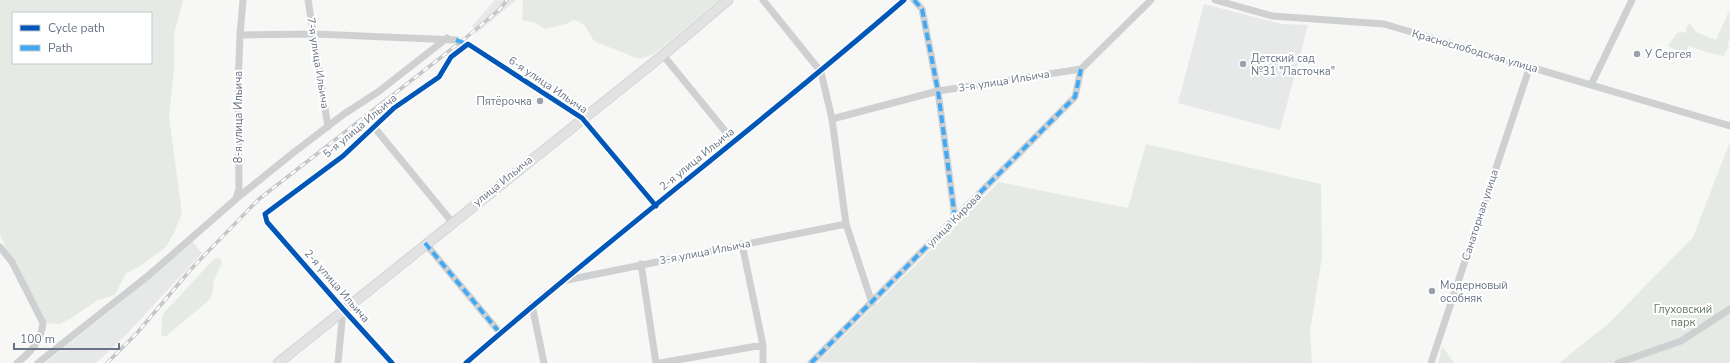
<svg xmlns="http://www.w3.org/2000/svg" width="1730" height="363" viewBox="0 0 1730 363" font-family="'Nunito Sans',sans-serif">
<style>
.built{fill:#e7e8e8}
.green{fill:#e6eae4;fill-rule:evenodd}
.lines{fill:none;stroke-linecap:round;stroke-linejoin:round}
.major-casing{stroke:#d4d5d5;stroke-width:11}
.minor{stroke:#cfd0d1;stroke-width:7}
.major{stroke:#e2e2e2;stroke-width:9}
.rail-casing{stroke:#c5c6c6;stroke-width:3.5}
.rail{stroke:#fff;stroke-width:2;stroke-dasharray:6;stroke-linecap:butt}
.quiet{stroke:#3fa9f5;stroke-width:4;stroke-dasharray:8 4;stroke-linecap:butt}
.cycleway-casing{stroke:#fff;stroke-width:8}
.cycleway{stroke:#0057b8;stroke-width:5}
.poi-dot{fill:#9aa1ad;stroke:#fff;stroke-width:1.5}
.labels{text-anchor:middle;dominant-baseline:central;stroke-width:4;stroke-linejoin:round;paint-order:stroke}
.street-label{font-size:11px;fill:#687385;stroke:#fff}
.poi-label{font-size:11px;fill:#687385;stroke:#fff;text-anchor:start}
.park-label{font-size:11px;fill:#637862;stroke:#fff}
</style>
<rect width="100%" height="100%" fill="#f7f7f6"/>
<path class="built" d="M495,0H516L477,33L472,26Z
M1204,4L1282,24L1308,25L1280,130L1178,103Z
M192,241L202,253L125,336L96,363H45L120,303Z"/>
<path class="green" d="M0,0H183L174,34V69L169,117L182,213L175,231L166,247L139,267L126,273L115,295L98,300L73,317L60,324L43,323L0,235ZM13,13H151V63H13Z
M523,0H719L654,54L639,59L594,41L585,26L580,22L573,20L566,24L545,29L533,22L522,20Z
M1729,11L1730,39L1727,45L1729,46L1724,56L1709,53L1689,46L1684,54L1668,46L1677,33L1686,32V28L1690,23L1696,32L1716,40Z
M1730,142V363H1559L1609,323L1693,237Z
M1146,144L1321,184L1322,257L1310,332L1312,363L818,362L999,182L1128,208Z
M217,258L221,259L222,263L214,280L212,295L208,301L165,337L161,335L162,318L164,313L213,260Z
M1442,346L1454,363H1438Z"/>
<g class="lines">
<defs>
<path id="major" d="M278,363L663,55L728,0"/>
</defs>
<use href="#major" class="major-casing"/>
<path class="minor" d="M243,0L240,35L315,34L456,40
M308,0L328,127
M763,0L821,72L832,119L846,224L872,303
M914,0L922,9L938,91L954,211L953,221
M1215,0L1272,16L1384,24L1730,126
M663,55L734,142
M1591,85L1632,0
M832,119L938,91L1081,69L1151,0
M374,127L452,222
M236,198L239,189L238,87L240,35
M425,243L500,333
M742,244L763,345V363
M0,247L12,262L43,323C41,341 31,352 17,363
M641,264L656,363
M567,280L846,224
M532,305L544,363
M38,363L149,275L236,199L293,153L344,114L378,92L447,38
M338,363L343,310
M392,363L343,309L267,222L265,214L343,156L394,108L439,77L451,57L468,44L582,118L656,206
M466,363C609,238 761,124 904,0
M660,363L763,345
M811,363L1075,97L1081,69
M1431,363L1530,66
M1618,363L1681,341L1730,309"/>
<use href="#major" class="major"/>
<defs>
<path id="rail" d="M107,363L137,333L192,268L259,199L462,41L500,9L507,0"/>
</defs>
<use href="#rail" class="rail-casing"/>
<use href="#rail" class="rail"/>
<path class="quiet" d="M914,0L922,9L938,91L954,211L953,221
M456,40L468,44
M425,243L500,333
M811,363L1075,97L1081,69"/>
<defs>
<path id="cycleway" d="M392,363L343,309L267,222L265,214L343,156L394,108L439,77L451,57L468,44L582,118L656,206
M466,363C609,238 761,124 904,0"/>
</defs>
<use href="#cycleway" class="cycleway-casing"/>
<use href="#cycleway" class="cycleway"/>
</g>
<g class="poi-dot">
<circle cx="1637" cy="54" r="4"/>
<circle cx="1243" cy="64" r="4"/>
<circle cx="540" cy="101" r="4"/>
<circle cx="1432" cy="291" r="4"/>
</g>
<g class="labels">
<g class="street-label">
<text transform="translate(1475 51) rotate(16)">Краснослободская улица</text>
<text transform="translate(318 63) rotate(81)">7-я улица Ильича</text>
<text transform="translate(1004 81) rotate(-9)">3-я улица Ильича</text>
<text transform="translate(548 85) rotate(34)">6-я улица Ильича</text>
<text transform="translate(238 117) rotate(-90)">8-я улица Ильича</text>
<text transform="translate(360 126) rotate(-40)">5-я улица Ильича</text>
<text transform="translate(697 159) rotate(-39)">2-я улица Ильича</text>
<text transform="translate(503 181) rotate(-39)">улица Ильича</text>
<text transform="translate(1480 215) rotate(-72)">Санаторная улица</text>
<text transform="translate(954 220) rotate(-45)">улица Кирова</text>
<text transform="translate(705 252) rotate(-11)">3-я улица Ильича</text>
<text transform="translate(337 286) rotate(49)">2-я улица Ильича</text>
</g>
<g class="poi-label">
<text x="1645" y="54">У Сергея</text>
<text x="1251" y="58">Детский сад<tspan x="1251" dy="13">№31 "Ласточка"</tspan></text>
<text x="532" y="101" text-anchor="end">Пятёрочка</text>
<text x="1440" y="285">Модерновый<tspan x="1440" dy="13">особняк</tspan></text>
</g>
<g class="park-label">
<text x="1683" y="309">Глуховский<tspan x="1683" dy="13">парк</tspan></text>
</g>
</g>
<rect x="12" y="12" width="140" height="52" fill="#ffffff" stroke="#c3c7ce"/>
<rect x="20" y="25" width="20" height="6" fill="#0057b8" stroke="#c3c7ce"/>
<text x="48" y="32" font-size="12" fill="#687385">Cycle path</text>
<rect x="20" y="45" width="20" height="6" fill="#3fa9f5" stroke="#c3c7ce"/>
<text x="48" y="52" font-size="12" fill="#687385">Path</text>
<path d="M14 343v6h105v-6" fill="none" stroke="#687385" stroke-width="2"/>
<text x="20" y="343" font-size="12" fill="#687385" stroke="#ffffff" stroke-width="3" paint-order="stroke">100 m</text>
</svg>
